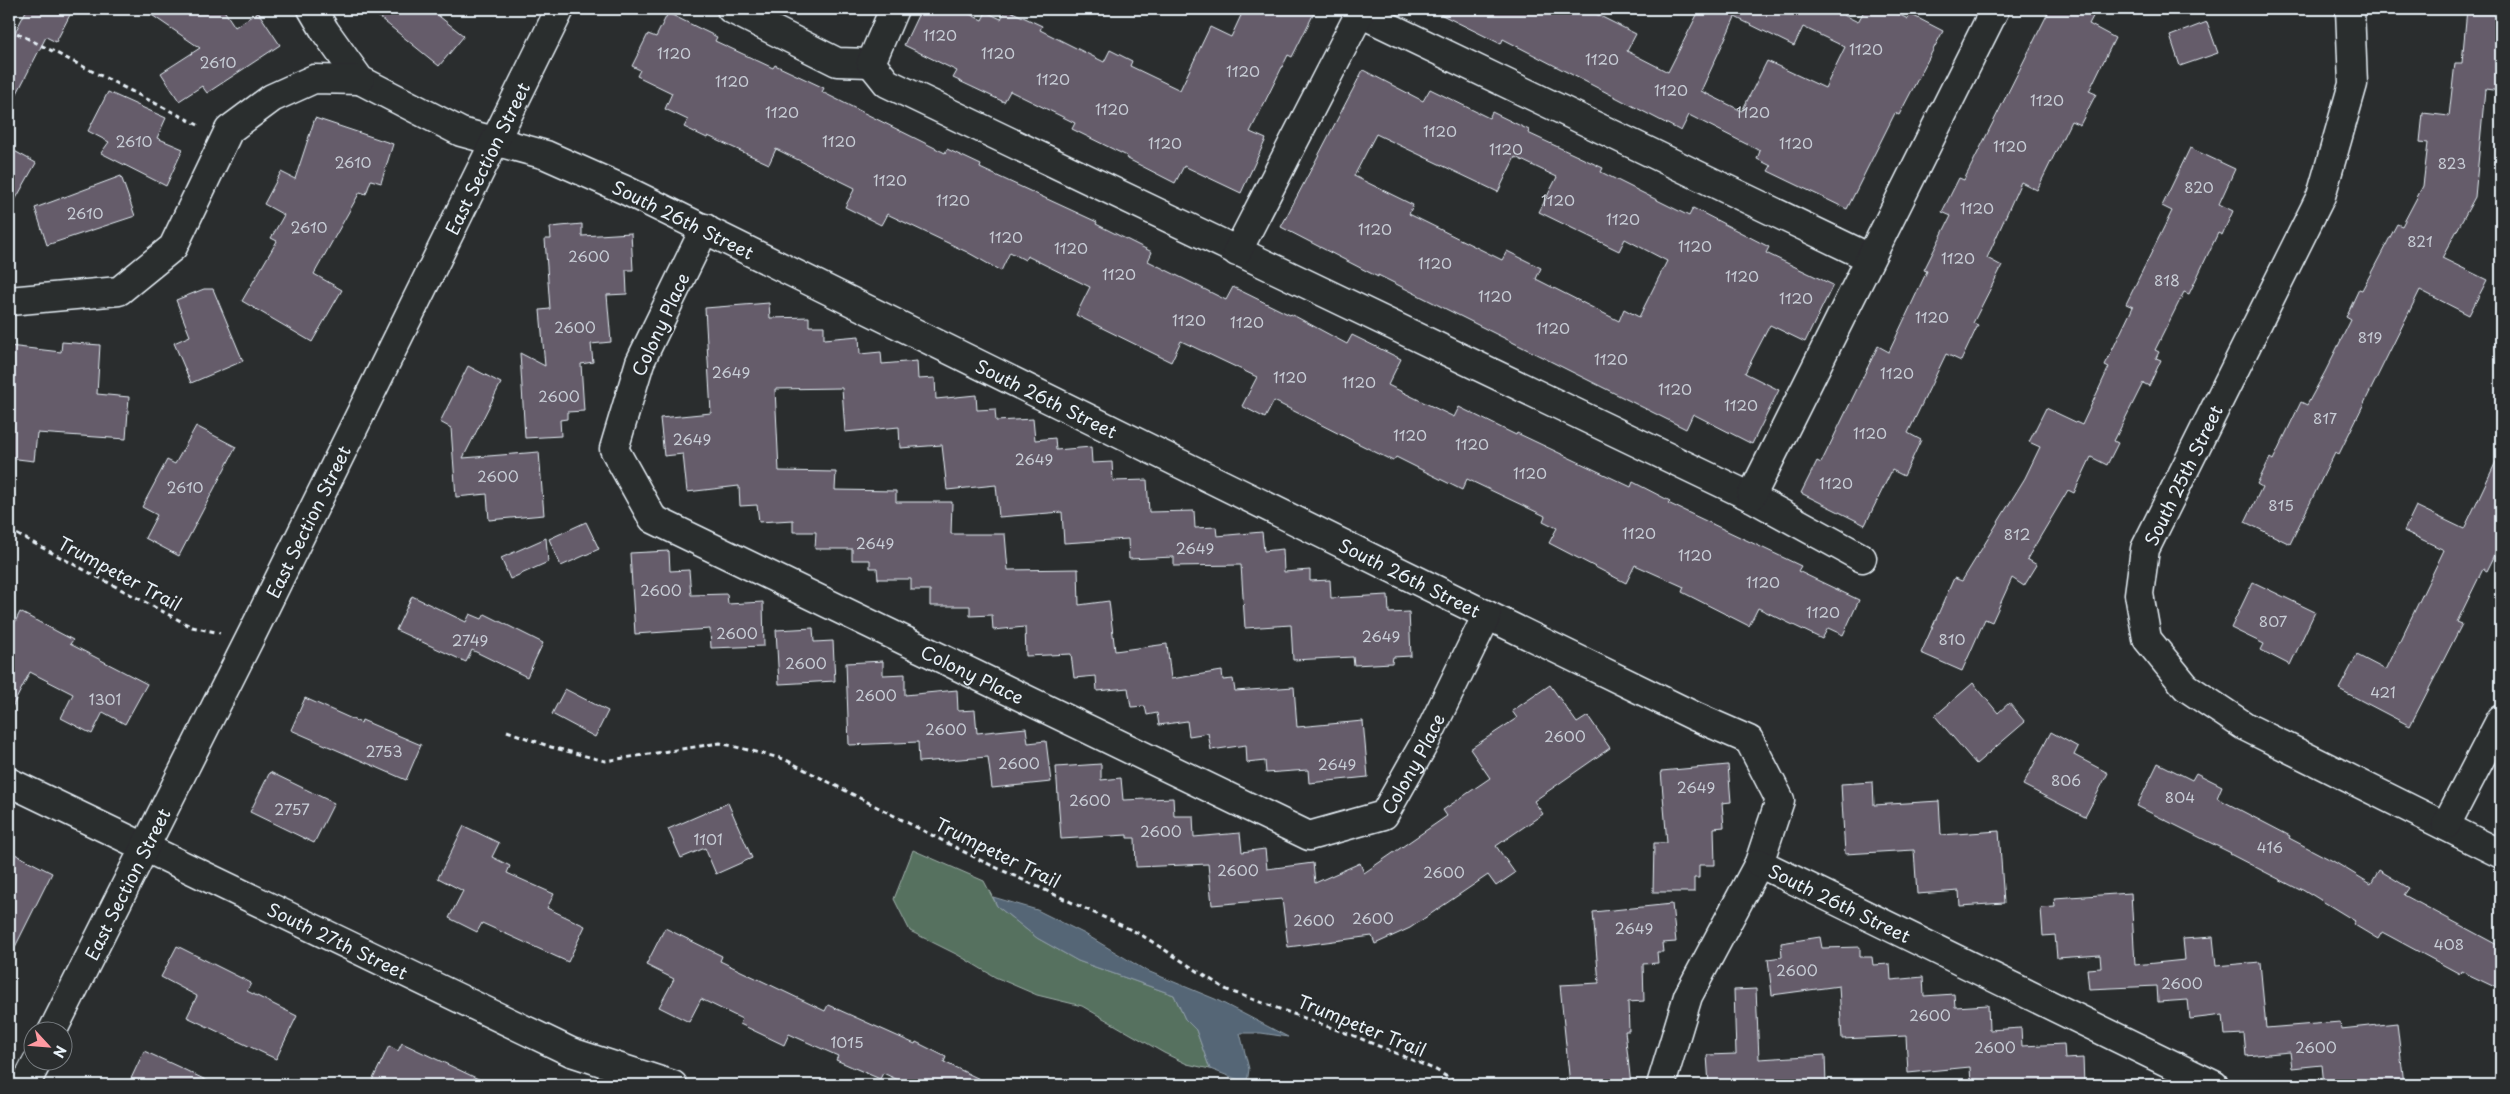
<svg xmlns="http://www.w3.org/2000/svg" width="2510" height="1094" viewBox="0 0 2510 1094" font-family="'Playpen Sans',sans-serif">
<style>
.green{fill:#57715f;stroke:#a0b1ac}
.water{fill:#546676;stroke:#8f9eaa}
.building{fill:#655c6b;stroke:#e8f1f8;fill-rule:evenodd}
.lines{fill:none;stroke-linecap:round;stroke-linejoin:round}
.minor-casing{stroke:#e8f1f8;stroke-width:31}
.path{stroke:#e8f1f8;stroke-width:3;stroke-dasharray:5 4;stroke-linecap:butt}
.minor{stroke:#2a2d2e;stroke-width:28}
.labels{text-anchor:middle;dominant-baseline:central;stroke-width:4.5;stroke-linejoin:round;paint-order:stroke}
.number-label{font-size:15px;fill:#c7ccd5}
.street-label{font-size:18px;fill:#e8f1f8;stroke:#2a2d2e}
</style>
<rect width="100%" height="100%" fill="#2a2d2e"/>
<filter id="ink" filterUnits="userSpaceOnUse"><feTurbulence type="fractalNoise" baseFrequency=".02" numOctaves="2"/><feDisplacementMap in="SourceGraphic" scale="10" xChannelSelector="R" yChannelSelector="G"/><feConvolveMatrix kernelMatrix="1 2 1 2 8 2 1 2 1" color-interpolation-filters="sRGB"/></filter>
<g filter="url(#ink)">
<path class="green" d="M913,850L984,881L997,906L1037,938L1078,961L1174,995L1185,1019L1196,1030L1210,1069L1187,1064L1164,1053L1082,1006L1037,995L995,977L958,955L910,931L894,899Z"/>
<path class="water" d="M993,897L1037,910L1085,934L1145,970L1215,999L1288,1037L1261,1033H1240L1249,1069L1247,1083L1210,1069L1196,1030L1185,1019L1174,995L1078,961L1037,938L997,906Z"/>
<path class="building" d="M27,9H73L56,42L46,37L9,109V44Z
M143,9H223L235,27L258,12L280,45L207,93L202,86L179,101L161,73L200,48Z
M369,9H430L464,36L439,66Z
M921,9H959L982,20L986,12L1001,19L1006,9L1042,26L1040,30L1104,62L1110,50L1132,61L1130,66L1180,90L1210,27L1231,37L1244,9H1316L1292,57L1288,55L1250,132L1266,139L1241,193L1184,166L1175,183L1126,158L1127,156L1072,129L1075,123L1010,91L1004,102L953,78L957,71L904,45Z
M1430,9H1586L1636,34L1627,51L1668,72L1700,9H1831L1858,22L1865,9H1888L1908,19L1910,14L1943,31L1899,115L1895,113L1847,209L1768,171L1771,166L1757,159L1760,151L1689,115L1681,131L1503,39L1501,44ZM1735,17L1794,46L1803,27L1845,47L1825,88L1767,61L1742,111L1701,91Z
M2050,9H2097L2089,24L2115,38L2089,91L2096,94L2080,125L2071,121L2037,190L2021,182L1987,258L2002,266L1973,323L1978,325L1961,361L1946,354L1908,433L1921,440L1904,476L1892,470L1865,525L1801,493L1817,461L1821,463L1878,346L1889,352L1927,271L1924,270L1951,216L1942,212L1959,178L1964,180Z
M2467,9H2501V91L2485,89L2475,197L2442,258L2487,280L2469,315L2420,290L2339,454L2335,452L2290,544L2245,522L2262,487L2257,484L2270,458L2273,460L2301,402L2307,405L2325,372L2351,320L2346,317L2359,289L2362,290L2397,224L2402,226L2423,186L2428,143L2420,142L2423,113L2449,116L2455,63H2462Z
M668,13L717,37L715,41L773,68L775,65L824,88L822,92L945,153L947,149L981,165L980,168L1097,222L1096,224L1152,252L1148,261L1226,300L1233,287L1290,315L1291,314L1347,344L1352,335L1401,359L1388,385L1454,417L1459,407L1516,435L1517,433L1631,487L1633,482L1670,501L1668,503L1801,566L1798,571L1859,600L1843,635L1828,628L1822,639L1758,608L1749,626L1682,592L1684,587L1635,565L1626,583L1549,543L1557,528L1543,521L1545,516L1467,479L1462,490L1396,457L1393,461L1274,401L1265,418L1242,406L1257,377L1181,341L1171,362L1076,315L1090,287L1027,256L1025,260L1010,252L1001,271L967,252L887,214L881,225L845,207L855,188L776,149L769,164L708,136L707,138L684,127L688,120L665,109L672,93L637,76L640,70L632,66L648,34L656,37Z
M2207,22L2218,53L2180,66L2170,36Z
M1363,70L1423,101L1430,89L1489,118L1492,112L1529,130L1528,133L1603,168L1601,172L1689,216L1693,208L1769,247L1766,253L1833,285L1805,342L1770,325L1745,373L1779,390L1752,444L1693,414L1686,429L1378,275V277L1281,227ZM1376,134L1498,192L1515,157L1557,177L1539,212L1619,251L1625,239L1667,261L1639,317L1624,309L1619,321L1536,279L1541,268L1507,251L1502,260L1409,214L1413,205L1354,176Z
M108,92L166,118L157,138L183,149L166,186L101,153L109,142L88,131Z
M315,118L393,144L381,183L371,180L366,194L360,192L314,274L342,290L312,342L242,301L277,241L271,238L284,215L264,204L281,172L295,179Z
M9,148L36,163L9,211Z
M2190,148L2235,169L2219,204L2233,211L2222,235L2218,233L2189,294L2184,292L2155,350L2159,352L2156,358L2161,360L2149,386L2143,383L2114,441L2118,443L2107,465L2091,457L2074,493L2068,490L2027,559L2037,565L2024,586L2012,578L1992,622L1985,619L1962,671L1921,653L1954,578L1962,581L2025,478L2040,447L2029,442L2046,408L2082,425L2109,367L2105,365L2133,307L2126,304L2172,211L2162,206Z
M121,176L135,216L47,245L35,208Z
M582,224V236L631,233L633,270H626L627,294L607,295L611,342L591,344L593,362L581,364L584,411L567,412V419L560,420L561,436L525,438L520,353L545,366L540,310L550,309L545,239H551L550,227Z
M204,289H213L243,361L191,383L174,343L190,336L176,300Z
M769,303L770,318L809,317V326H824V339L859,336L860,354L881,352L882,364L917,361L918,379L935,378L936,399L976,395L977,410L995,409L996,421L1033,419L1035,440L1055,438L1056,450L1091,447L1092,463L1112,462L1113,481L1147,480L1149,512L1194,511L1195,528L1216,527L1217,536L1262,532L1264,551L1283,549L1284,572L1310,570V581L1330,580L1331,598L1388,595L1389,613L1409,612L1411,656L1393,657L1392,663L1354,665L1353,657L1293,660L1291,625L1245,628L1241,565L1174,566V557L1129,559L1128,539L1064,543L1062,512L999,517L996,485L947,490L942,445L900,448L899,427L845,432L842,388L775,389L779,471L836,472L835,490L896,491V502H952L951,534H1005L1008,570L1078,569L1079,605L1109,601L1115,651L1167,644L1171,679L1222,671L1223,680L1233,679L1235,691L1294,687L1297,727L1363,721L1368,777L1309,783L1308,770L1266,773L1265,761L1247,763L1246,745L1211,750L1208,733L1189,736L1187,721L1159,725L1157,713L1147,715L1145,706L1131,707L1128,688L1097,691L1096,676L1074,678L1071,654L1026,656L1025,627L993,630L992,615L970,616V606H930V590H911V579H878L877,568H870V560H852V549H815L816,532H793V520L759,522L757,505L740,506L739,486L687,492L683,454L664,456L660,418L711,413L705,308Z
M62,342L100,345L97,394L129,397L126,439L37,433L34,461L9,458V346L61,352Z
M468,366L501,383L463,458L539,452L544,515L489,520L487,494L456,497L451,428L440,422Z
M196,426L236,447L179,556L145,538L157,515L142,507L167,460L175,464Z
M2501,451V543L2487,571L2483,569L2457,622L2462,624L2410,726L2339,689L2357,655L2386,670L2444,550L2404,531L2416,506L2464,529Z
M586,522L599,549L561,566L549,539Z
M546,538L548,562L510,579L501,558Z
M669,551L670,571L689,570L691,595L727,594L728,604L763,602L764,646L711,648L710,629L635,634L630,553Z
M2253,582L2315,612L2290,665L2261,650L2264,644L2231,628Z
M412,596L466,622L470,614L482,619L485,614L543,643L527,677L472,650L466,662L396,630Z
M20,612L73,640L70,644L147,684L125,724L103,712L92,734L61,718L73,694L30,672L9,713V634Z
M813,628L814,642L833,641L835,681L779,684L776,630Z
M883,661V675L905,674V695L957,690L958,711L975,710L977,733L1026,728L1028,743L1046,741L1051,782L992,788L988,757L919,762L918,742L849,745L846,663Z
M1973,683L1998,713L2009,703L2025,722L1976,764L1935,716Z
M1550,685L1577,723L1588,716L1610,748L1534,801L1543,814L1496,846L1515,873L1496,886L1488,875L1410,928L1375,944L1372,936L1288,947L1282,899L1212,905L1208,864L1136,867L1135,838H1127V835L1061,839L1056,767L1101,764V780L1121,778L1123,800L1173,798L1174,816H1193L1194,837L1240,833L1242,852L1265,849L1267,869L1313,863L1315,883L1360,863L1364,873L1447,816L1443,810L1490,778L1470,749L1517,718L1512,711Z
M565,689L608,711L595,737L552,714Z
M305,698L361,723L362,720L421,745L406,780L291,730Z
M2051,732L2078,747L2074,755L2108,773L2085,817L2023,785Z
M2158,763L2192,780L2196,773L2222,786L2217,798L2290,836L2289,838L2333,861L2371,884L2379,870L2409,888L2404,895L2501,947V990L2461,971L2460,974L2382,932L2378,939L2353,924L2355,921L2301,888L2300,890L2230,854L2231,853L2137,806Z
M1728,765L1731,802L1722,803L1724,827L1714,828L1715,865H1699V878H1694V892H1653L1654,843H1667L1661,771Z
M270,772L334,803L314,843L250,812Z
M1873,782L1874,805L1939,801L1941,835L1999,831L2004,903L1960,906L1959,891L1917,894L1914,850L1845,854L1841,784Z
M728,803L752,858L716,874L705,848L681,858L668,829Z
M464,826L499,843L492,857L510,866L507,873L554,894L547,908L585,926L568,962L482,923L477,932L449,918L463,891L438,878Z
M9,851L52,873L9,959Z
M2131,893L2135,965L2185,960L2183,939L2213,937L2216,966L2260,962L2266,1028L2340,1022L2341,1029L2397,1023L2404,1085H2324L2322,1065L2292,1068L2290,1052L2246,1056L2244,1034L2225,1035L2223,1015L2190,1019L2188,1000L2158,1002L2157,986L2089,989L2087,969L2101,968L2100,955L2057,958L2055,935L2043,936L2041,908L2055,907L2054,898Z
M1672,904L1676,942L1662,943L1663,952H1657L1658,963L1643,964L1644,1001L1628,1002L1629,1031H1625L1631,1085H1570L1560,985L1599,983L1593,912Z
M665,928L722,956L720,961L825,1011L828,1005L915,1044L916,1042L946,1057L944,1062L992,1085H909L883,1073L880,1079L836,1060L838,1056L789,1034L784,1045L740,1024L742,1019L701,999L689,1022L659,1007L674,979L646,965Z
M1820,937L1822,948L1860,947V957H1872L1873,965L1890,964L1891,980L1923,977L1924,996L1954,994L1955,1007L1988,1005L1989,1030L2021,1028L2022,1046L2064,1044L2065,1059L2083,1058L2084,1085H1971L1970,1067L1908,1073L1906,1036L1842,1039L1839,986L1772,995L1768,959L1782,957L1781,943Z
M177,946L251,983L247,991L297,1016L276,1059L187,1017L197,996L161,977Z
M1756,989L1759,1059L1825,1055L1826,1085H1709L1707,1055L1736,1054L1734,990Z
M402,1043L436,1059L491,1085H370L389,1046L398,1051Z
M144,1051L179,1067L216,1085H128Z"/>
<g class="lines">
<defs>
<g id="minor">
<path id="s1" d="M312,9L325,31L360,80L461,132L546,155L625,190L1487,615L1694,716L1749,740L1780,800L1759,863L1688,996L1661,1085"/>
<path d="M731,9L837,62L871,63"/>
<path d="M894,9L871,63L887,83L1751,497L1862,558"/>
<path d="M2350,9L2353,84L2321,196L2145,549L2139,594L2147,639L2186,687L2246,727L2501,854"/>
<path d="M1360,13L1870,258"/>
<path id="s2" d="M705,228L640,362L614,449L653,519L1309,836L1384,815L1425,742L1487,615"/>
<path d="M1237,252L1362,9"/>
<path d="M9,301L119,291L173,247L229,130L272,98L314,79L360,80"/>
<path d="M1751,497L1995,9"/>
<path id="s3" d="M9,782L571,1052L673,1085"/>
<path d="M2446,825L2501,719"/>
<path id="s4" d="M1759,863L2214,1085"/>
<path id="s5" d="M52,1032L252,634L560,9"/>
<path d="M25,1085L37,1062"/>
</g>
</defs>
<use href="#minor" class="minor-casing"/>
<path class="path" d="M9,29L200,126
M9,530L192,627L220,633
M507,731L551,747L605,761L720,743L784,759L982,861L1140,934L1227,990L1357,1037L1436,1070L1460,1085"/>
<use href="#minor" class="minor"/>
</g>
</g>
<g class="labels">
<g class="number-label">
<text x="940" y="34">1120</text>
<text x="1866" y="48">1120</text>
<text x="674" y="52">1120</text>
<text x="998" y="52">1120</text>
<text x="1602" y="58">1120</text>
<text x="218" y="61">2610</text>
<text x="1243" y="70">1120</text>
<text x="1053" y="78">1120</text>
<text x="732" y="80">1120</text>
<text x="1671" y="89">1120</text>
<text x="2047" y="99">1120</text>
<text x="1112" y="108">1120</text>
<text x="782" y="111">1120</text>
<text x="1753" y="111">1120</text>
<text x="1440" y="130">1120</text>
<text x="134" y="140">2610</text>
<text x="839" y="140">1120</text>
<text x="1165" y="142">1120</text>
<text x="1796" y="142">1120</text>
<text x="2010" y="145">1120</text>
<text x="1506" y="148">1120</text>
<text x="353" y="161">2610</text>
<text x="2452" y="162">823</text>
<text x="890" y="179">1120</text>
<text x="2199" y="186">820</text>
<text x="953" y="199">1120</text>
<text x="1558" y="199">1120</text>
<text x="1977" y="207">1120</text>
<text x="85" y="212">2610</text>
<text x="1623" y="218">1120</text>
<text x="309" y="226">2610</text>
<text x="1375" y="228">1120</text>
<text x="1006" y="236">1120</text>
<text x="2420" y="240">821</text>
<text x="1695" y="245">1120</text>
<text x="1071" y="247">1120</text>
<text x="589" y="255">2600</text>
<text x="1958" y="257">1120</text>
<text x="1435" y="262">1120</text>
<text x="1119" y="273">1120</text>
<text x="1742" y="275">1120</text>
<text x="2167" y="279">818</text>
<text x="1495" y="295">1120</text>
<text x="1796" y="297">1120</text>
<text x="1932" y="316">1120</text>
<text x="1189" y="319">1120</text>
<text x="1247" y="321">1120</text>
<text x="575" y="326">2600</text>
<text x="1553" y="327">1120</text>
<text x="2370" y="336">819</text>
<text x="1611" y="358">1120</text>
<text x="731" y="371">2649</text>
<text x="1897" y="372">1120</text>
<text x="1290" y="376">1120</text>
<text x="1359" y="381">1120</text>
<text x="1675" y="388">1120</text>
<text x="559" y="395">2600</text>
<text x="1741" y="404">1120</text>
<text x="2325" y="417">817</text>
<text x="1870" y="432">1120</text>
<text x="1410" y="434">1120</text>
<text x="692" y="438">2649</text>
<text x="1472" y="443">1120</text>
<text x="1034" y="458">2649</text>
<text x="1530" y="472">1120</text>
<text x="498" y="475">2600</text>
<text x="1836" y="482">1120</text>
<text x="185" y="486">2610</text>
<text x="2281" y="504">815</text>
<text x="1639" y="532">1120</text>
<text x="2017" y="533">812</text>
<text x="875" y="542">2649</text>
<text x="1195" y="547">2649</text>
<text x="1695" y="554">1120</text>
<text x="1763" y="581">1120</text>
<text x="661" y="589">2600</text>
<text x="1823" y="611">1120</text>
<text x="2273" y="620">807</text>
<text x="737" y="632">2600</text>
<text x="1381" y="635">2649</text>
<text x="1952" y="638">810</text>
<text x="470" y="639">2749</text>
<text x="806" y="662">2600</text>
<text x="2383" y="691">421</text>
<text x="876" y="694">2600</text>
<text x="105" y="698">1301</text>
<text x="946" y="728">2600</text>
<text x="1565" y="735">2600</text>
<text x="384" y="750">2753</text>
<text x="1019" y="762">2600</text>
<text x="1337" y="763">2649</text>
<text x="2066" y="779">806</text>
<text x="1696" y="786">2649</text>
<text x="2180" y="796">804</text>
<text x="1090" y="799">2600</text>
<text x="292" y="808">2757</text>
<text x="1161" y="830">2600</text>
<text x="708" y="838">1101</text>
<text x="2270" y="846">416</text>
<text x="1238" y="869">2600</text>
<text x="1444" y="871">2600</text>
<text x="1373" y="917">2600</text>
<text x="1314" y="919">2600</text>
<text x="1634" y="927">2649</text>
<text x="2449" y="943">408</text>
<text x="1797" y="969">2600</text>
<text x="2182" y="982">2600</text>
<text x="1930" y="1014">2600</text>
<text x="847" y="1041">1015</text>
<text x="1995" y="1046">2600</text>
<text x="2316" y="1046">2600</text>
</g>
<g class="street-label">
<text stroke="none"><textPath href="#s5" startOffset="976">East Section Street</textPath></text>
<text stroke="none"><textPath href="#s1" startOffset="439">South 26th Street</textPath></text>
<text transform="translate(660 324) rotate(-65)">Colony Place</text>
<text stroke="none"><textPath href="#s1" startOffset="844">South 26th Street</textPath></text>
<text transform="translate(2183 475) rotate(-64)">South 25th Street</text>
<text stroke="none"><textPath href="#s5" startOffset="571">East Section Street</textPath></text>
<text transform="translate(120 573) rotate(28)">Trumpeter Trail</text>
<text stroke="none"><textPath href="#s1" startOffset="1249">South 26th Street</textPath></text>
<text stroke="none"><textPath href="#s2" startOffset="675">Colony Place</textPath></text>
<text stroke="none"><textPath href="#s2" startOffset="1185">Colony Place</textPath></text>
<text transform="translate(998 852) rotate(26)">Trumpeter Trail</text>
<text stroke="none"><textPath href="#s5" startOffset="166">East Section Street</textPath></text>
<text stroke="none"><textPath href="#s4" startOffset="90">South 26th Street</textPath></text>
<text stroke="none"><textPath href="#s3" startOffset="365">South 27th Street</textPath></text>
<text transform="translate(1362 1025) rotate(22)">Trumpeter Trail</text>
</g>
</g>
<rect width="2510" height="1094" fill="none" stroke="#2a2d2e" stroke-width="30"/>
<rect x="15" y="15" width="2480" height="1064" fill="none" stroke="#e8f1f8" stroke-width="2" filter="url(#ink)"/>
<g transform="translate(48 1046) rotate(116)"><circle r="24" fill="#2a2d2e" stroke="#767b7f"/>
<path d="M0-4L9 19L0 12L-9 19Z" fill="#ff9aa2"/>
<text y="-8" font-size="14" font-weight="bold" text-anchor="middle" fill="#e8f1f8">N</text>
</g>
</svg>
